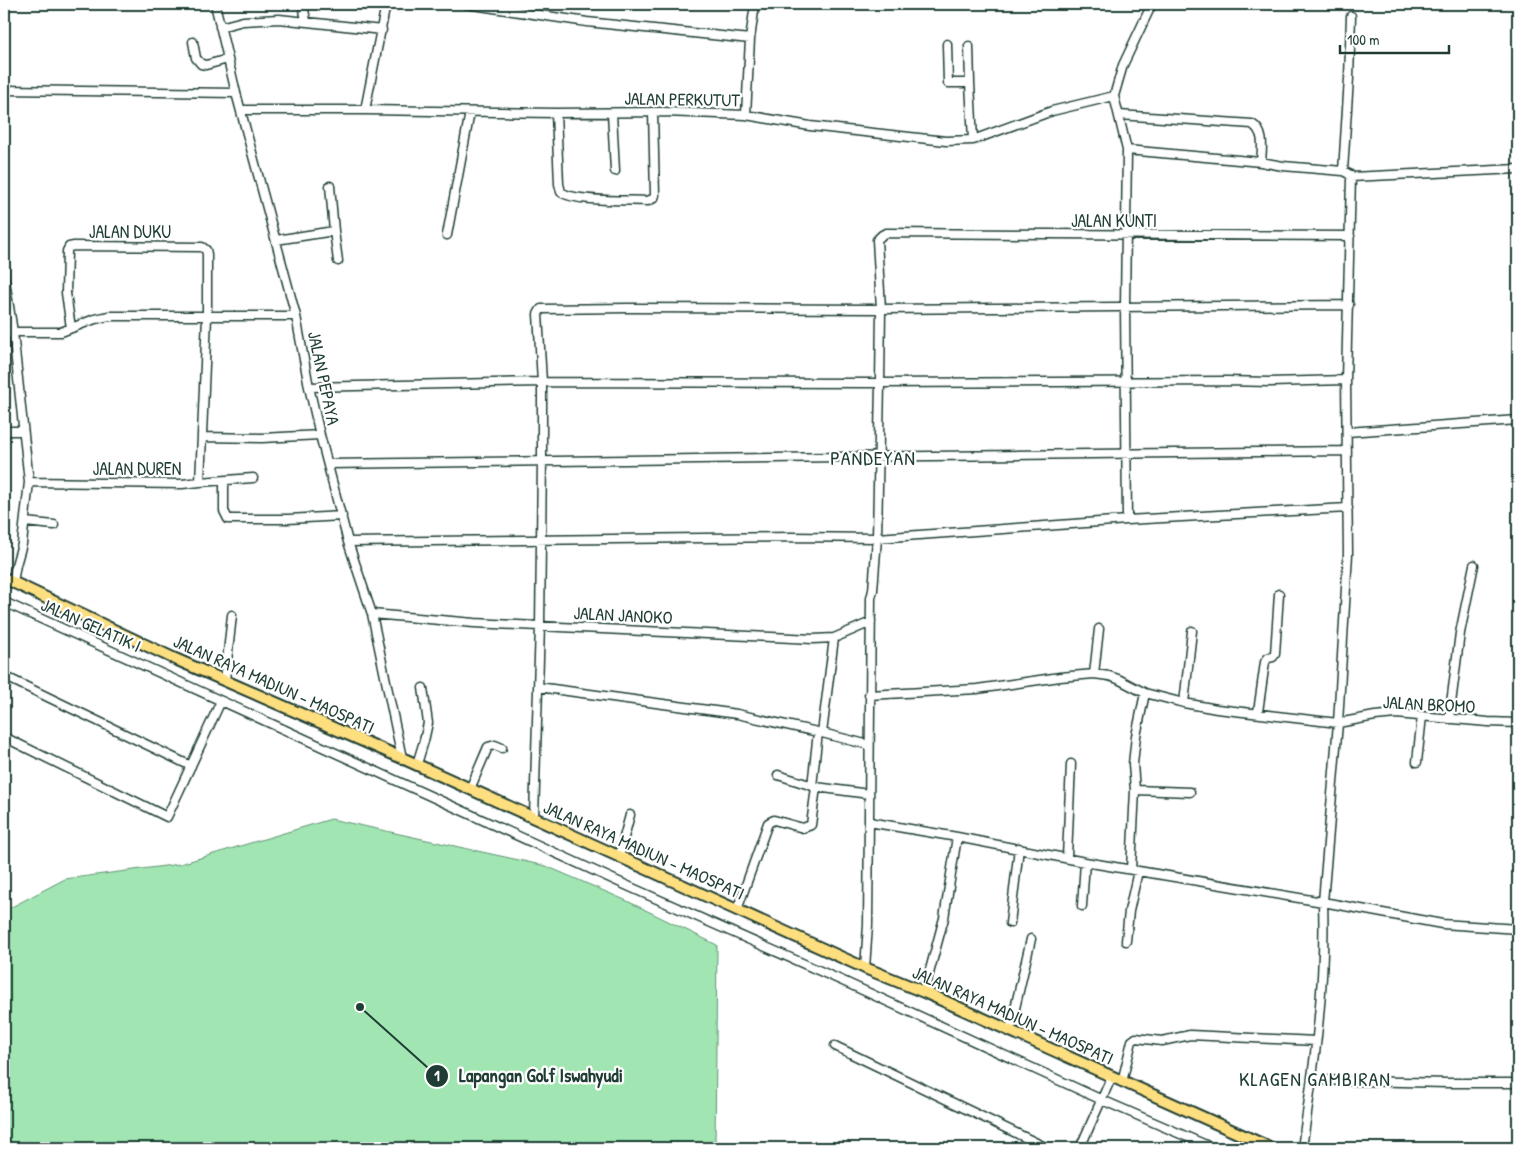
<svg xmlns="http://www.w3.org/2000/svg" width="1522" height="1152" viewBox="0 0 1522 1152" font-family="'Patrick Hand',sans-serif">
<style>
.grass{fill:#a1e6b2;stroke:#609273}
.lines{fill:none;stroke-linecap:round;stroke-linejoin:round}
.minor-casing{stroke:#1f3d34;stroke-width:11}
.highway-casing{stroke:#1f3d34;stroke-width:14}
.minor{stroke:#fff;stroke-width:8}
.highway{stroke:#fedf80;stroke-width:10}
.labels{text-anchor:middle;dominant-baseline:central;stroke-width:4.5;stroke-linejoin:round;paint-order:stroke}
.street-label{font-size:18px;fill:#1f3d34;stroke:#fff}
.quarter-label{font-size:20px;letter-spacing:1px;fill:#1f3d34;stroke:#fff}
.leader{fill:none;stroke:#1f3d34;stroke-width:2}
.callout-dot{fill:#1f3d34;stroke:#fff;stroke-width:2}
.mark-label{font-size:15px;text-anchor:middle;font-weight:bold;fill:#fff}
.callout-label{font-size:19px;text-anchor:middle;font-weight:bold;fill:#1f3d34;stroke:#fff;stroke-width:4.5;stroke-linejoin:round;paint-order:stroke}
</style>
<rect width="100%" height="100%" fill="#fff"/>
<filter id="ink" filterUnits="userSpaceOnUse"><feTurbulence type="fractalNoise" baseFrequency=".02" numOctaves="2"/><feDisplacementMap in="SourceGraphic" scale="10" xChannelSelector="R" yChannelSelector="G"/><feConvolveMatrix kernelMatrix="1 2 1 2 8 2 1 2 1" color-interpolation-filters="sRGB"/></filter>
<g filter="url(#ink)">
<path class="grass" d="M331,819L546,866L625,900L717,945L715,1148H4V1082L8,1070H4V911L65,879L180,864Z"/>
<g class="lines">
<defs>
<path id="minor" d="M215,4L236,93L296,316L309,387L320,435L348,542L372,614L402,758
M303,4L306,21
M466,4L587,22L750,39
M220,27L243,21L279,19L382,30
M193,42L196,58L201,64L206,65L228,59
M947,44L948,83H970L969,46
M970,83L973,140
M4,90L236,93
M241,110H365L556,113L663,112L746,115L810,126L946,141L973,140L1052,111L1114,96
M365,110L386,4
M556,113L559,184L561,192C574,202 629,200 648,201L654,198L655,195L653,112
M612,113L615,171
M746,115L750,39L755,4
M1119,115L1252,124C1265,132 1262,148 1261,162
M1127,150L1261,162L1283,166L1343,171L1349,174L1351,177L1346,380L1348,554L1338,723L1323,902C1326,985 1314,1067 1302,1148
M1343,171L1349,78L1351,16
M1351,177L1518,169
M4,205V274L13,332L29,482L22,544L16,565L13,582
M334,231L338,261
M447,235L470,112
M276,240L334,231L330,186
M4,332H61L95,319L109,316H296
M309,387L542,382L880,383L1227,381L1270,382L1346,380
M4,431H23
M1347,432L1518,420
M202,437L262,438L320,435
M328,464C668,457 1007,457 1347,451
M224,481V511L228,519H288L342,516
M29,482L182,484L200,482L207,317V254L206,250L202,247L74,246L69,247L67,251L66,293L71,328
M200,482L253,478
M1127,520L1125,306L1127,150L1114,96L1123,65L1152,4
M25,522L54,525
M348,542L791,537L877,538L1127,520L1348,508
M4,602L630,887L845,982L1102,1100L1213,1148
M372,614L474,623L813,639L834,638L871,622
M1094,674L1099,629
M4,676L191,766
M225,680L232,615
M538,687L737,714L822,733L869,745
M869,695L977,689L1060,677L1094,674L1109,676L1118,679L1145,693L1184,703L1217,709L1338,723L1375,716L1396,714L1488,722L1518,723
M1184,703L1192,631
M1258,712L1265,662L1268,658L1273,657L1275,654L1279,594
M1449,719L1460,633L1474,565
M822,733L834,638
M4,737L167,817L221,701
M1417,762L1422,716
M417,764L424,741L428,723L423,688
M812,786L818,732
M816,787L869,794
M470,789L488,747L495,745L502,748
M1135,790L1190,792
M534,817L540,626L542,459V382L538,314L541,309L629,308L881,309L1349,305
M869,822L957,837
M619,856L630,815
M1067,857L1071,764
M1131,869L1135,790L1133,764L1136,736L1145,693
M1082,906L1085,862
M737,910L768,823L774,820L803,828L811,825L816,787L778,775
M1010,923L1019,848
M1126,941L1129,911L1138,871
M865,968L868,925L871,598L873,590L877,538L880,383L881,309L877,240L882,235L886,233L1350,236
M924,992L944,918L957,837L1085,862L1323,902L1442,924L1518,929
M1010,1030L1031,939
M835,1046L1047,1148
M1312,1080L1448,1083H1518
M1122,1082L1132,1041L1136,1038L1162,1041L1190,1035L1316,1041
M1080,1148L1112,1076"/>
<path id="highway" d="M4,578L173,658L402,758L865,968L924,992L1271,1148"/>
</defs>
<use href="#minor" class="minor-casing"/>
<use href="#highway" class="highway-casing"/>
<use href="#minor" class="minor"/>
<use href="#highway" class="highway"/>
</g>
</g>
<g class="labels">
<g class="street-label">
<text transform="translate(682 99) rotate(1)">JALAN PERKUTUT</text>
<text x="1114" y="220">JALAN KUNTI</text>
<text x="130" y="231">JALAN DUKU</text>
<text transform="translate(324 378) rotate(78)">JALAN PEPAYA</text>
<text x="137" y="468">JALAN DUREN</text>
<text transform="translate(623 615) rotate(3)">JALAN JANOKO</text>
<text transform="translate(91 625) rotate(24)">JALAN GELATIK I</text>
<text transform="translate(274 684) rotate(24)">JALAN RAYA MADIUN - MAOSPATI</text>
<text transform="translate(1429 704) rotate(3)">JALAN BROMO</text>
<text transform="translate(644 850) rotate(24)">JALAN RAYA MADIUN - MAOSPATI</text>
<text transform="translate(1013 1015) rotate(24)">JALAN RAYA MADIUN - MAOSPATI</text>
</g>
<g class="quarter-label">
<text x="873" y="457">PANDEYAN</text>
<text x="1315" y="1078">KLAGEN GAMBIRAN</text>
</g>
</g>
<path class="leader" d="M360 1007L437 1076"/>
<g class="callout-dot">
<circle cx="360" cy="1007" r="5"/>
<circle cx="437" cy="1076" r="12"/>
</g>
<g class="mark-label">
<text x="437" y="1081">1</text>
</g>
<g class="callout-label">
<text x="541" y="1082">Lapangan Golf Iswahyudi</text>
</g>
<rect width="1522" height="1152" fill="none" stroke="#fff" stroke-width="20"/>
<rect x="10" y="10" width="1502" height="1132" fill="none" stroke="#1f3d34" stroke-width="2" filter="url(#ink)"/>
<path d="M1340 45v8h109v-8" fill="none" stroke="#1f3d34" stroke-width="2.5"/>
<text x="1347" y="45" font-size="15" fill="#1f3d34" stroke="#ffffff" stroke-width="4" paint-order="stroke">100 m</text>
</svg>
